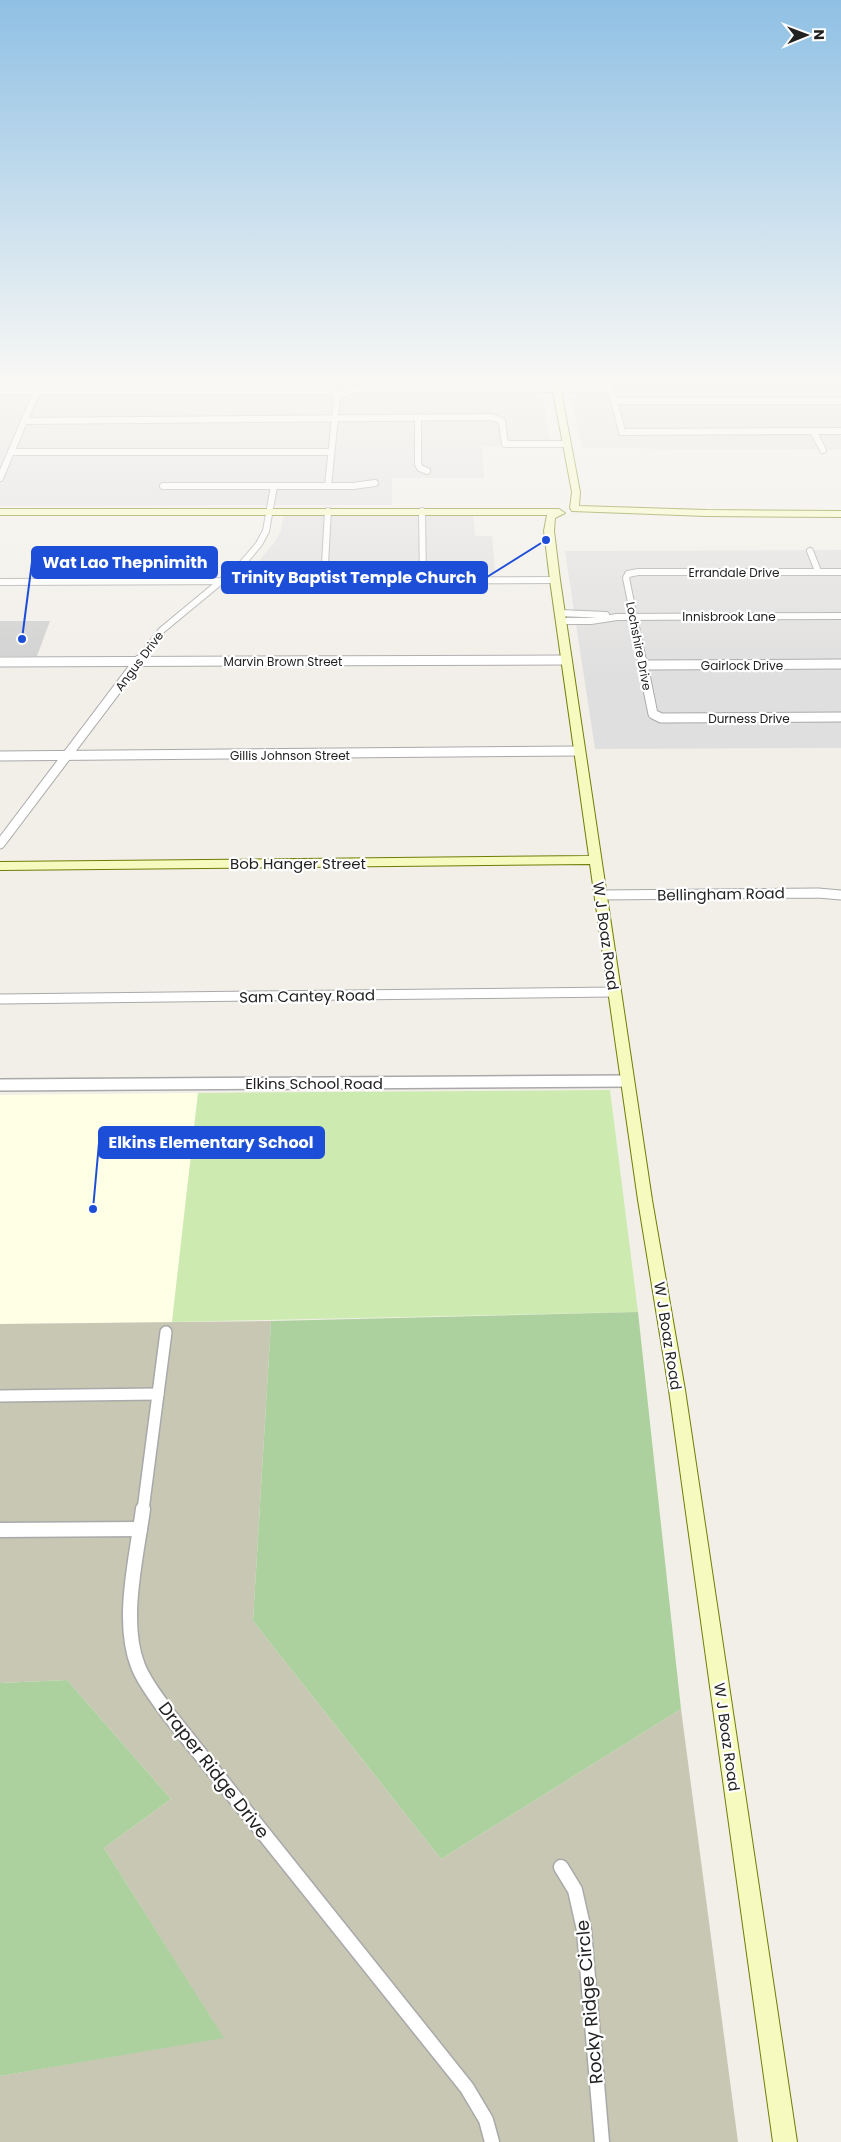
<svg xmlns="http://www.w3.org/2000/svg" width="841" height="2142" font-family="Poppins,sans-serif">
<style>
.residential{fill:#e0dfdf}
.education{fill:#ffffe5}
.religious{fill:#d0d0d0}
.construction{fill:#c7c7b4}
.grass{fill:#cdebb0}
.forest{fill:#add19e}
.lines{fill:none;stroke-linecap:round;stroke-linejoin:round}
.street-far3-casing{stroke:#a9a9a9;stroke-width:8}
.street-far2-casing{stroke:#a9a9a9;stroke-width:11}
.street-far1-casing{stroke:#a9a9a9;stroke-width:14}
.street-casing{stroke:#a9a9a9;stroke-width:17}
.secondary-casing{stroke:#707d05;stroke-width:2}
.street-far3{stroke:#fff;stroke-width:6}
.street-far2{stroke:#fff;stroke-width:9}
.street-far1{stroke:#fff;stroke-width:11}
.street{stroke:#fff;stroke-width:14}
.secondary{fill:#f7fabf;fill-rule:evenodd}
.labels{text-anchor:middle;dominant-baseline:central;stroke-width:4.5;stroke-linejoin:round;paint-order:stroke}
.far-street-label{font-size:12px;fill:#222;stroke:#fff}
.street-label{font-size:15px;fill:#222;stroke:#fff}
.near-street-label{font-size:18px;fill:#222;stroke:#fff}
.leader{fill:none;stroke:#1d4ed8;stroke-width:2}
.callout-dot{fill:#1d4ed8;stroke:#fff;stroke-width:2}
.callout{fill:#1d4ed8;stroke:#1d4ed8;stroke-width:2}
.callout-label{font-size:16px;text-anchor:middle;font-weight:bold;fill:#fff}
</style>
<rect width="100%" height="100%" fill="#f2efe9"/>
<g class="residential">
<polygon points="0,381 539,381 552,446 482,447 484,478 392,478 392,505 0,506"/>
<polygon points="568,381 841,381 841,450 582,448"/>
<polygon points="473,515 475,536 492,536 495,573 280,574 264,569 257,563 274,543 281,530 284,516"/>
<polygon points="841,550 841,748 595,749 565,551"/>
</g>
<polygon class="education" points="198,1093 172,1322 0,1324 0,1095"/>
<polygon class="religious" points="0,621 50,621 37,656 0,656"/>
<polygon class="construction" points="271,1321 253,1621 441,1859 681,1709 738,2142 0,2142 0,2076 223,2037 104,1848 171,1799 67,1680 0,1683 0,1324"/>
<polygon class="grass" points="610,1090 638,1312 172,1322 198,1093"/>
<g class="forest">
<polygon points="638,1312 681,1709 441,1859 253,1621 271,1321"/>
<polygon points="67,1680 171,1799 104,1848 224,2038 0,2076 0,1683"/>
</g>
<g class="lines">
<g class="street-far3-casing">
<g id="street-far3">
<polyline points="609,381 622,432 841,431"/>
<polyline points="0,391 321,391 341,394"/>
<polyline points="93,391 97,381"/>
<polyline points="615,401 841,401"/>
<polyline points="418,417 418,464 420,468 427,471"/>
<polyline points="24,421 492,417 502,421 505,444 567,444"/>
<polyline points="813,431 823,450"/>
<polyline points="11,452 331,452"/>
<polyline points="0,478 37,391"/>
<polyline points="163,486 353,486 375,483"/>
<polyline points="328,486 337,397 354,389 611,389"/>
<polyline points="422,511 423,581"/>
<polyline points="810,551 818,571"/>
<polyline points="243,563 257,574 270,579"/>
<polyline points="324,581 328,511"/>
<polyline points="0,582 555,580"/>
<polyline points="560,613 606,615"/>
<polyline points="561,621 591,621 617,617 841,616"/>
<polyline points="138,661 162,630 243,563 259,544 266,531 274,486"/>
<polyline points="230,661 567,660"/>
<polyline points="643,661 626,578 628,574 638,572 841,572"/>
</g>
</g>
<g class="street-far2-casing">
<g id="street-far2">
<polyline points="642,660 653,714 661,718 841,717"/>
<polyline points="0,662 567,660"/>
<polyline points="642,665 841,664"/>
<polyline points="0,756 579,751"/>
<polyline points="0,844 139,660"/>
<polyline points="601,895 818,893 841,895"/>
<polyline points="0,999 614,992"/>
</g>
</g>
<g class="street-far1-casing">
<g id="street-far1">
<polyline points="0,1085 628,1081"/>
<polyline points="0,1396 158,1394"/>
<polyline points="143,1510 166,1332"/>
</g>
</g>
<g class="street-casing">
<g id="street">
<path d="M143 1509C137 1555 120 1621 138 1666 145 1684 158 1699 169 1715L467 2088 486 2120 492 2142"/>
<polyline points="0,1530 140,1529"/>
<polyline points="561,1867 575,1890 584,1930 602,2142"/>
</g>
</g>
<g class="secondary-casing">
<g id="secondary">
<polygon points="551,381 559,381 580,492 579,506 706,510 841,511 841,517 706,516 572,511 570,508 572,492"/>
<polygon points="0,509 559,509 565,513 555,518 554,531 560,580 652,1200 685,1390 797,2142 773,2142 669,1390 638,1200 590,864 0,870 0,862 589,856 550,580 544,531 547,515 0,515"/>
</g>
</g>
<use href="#street-far3" class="street-far3"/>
<use href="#street-far2" class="street-far2"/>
<use href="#street-far1" class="street-far1"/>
<use href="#street" class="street"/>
<use href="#secondary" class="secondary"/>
</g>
<linearGradient id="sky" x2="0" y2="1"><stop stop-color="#8fc0e4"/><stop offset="0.56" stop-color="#f9f8f5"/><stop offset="1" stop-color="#f9f8f5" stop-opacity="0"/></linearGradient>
<rect width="841" height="681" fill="url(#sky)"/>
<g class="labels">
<g class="far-street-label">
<text x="734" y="572">Errandale Drive</text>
<text x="729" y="616">Innisbrook Lane</text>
<text transform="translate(639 646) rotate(79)">Lochshire Drive</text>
<text transform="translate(139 661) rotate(-53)">Angus Drive</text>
<text x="283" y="661">Marvin Brown Street</text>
<text x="742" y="665">Gairlock Drive</text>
<text x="749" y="718">Durness Drive</text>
<text x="290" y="755">Gillis Johnson Street</text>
</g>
<g class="street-label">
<text x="298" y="863">Bob Hanger Street</text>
<text transform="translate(721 894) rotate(-1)">Bellingham Road</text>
<text transform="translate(606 936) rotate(82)">W J Boaz Road</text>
<text transform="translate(307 996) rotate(-1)">Sam Cantey Road</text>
<text x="314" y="1083">Elkins School Road</text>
<text transform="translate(668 1336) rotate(81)">W J Boaz Road</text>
<text transform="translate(727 1737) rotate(82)">W J Boaz Road</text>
</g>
<g class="near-street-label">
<text transform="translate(214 1770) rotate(52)">Draper Ridge Drive</text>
<text transform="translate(589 2002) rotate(-95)">Rocky Ridge Circle</text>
</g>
</g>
<path class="leader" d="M22 639L32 562M546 540L487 577M93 1209L99 1143"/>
<g class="callout-dot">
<circle cx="22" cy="639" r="5"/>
<circle cx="546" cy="540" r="5"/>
<circle cx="93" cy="1209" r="5"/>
</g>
<g class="callout">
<rect x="32" y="547" width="185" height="31" rx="5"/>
<rect x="222" y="562" width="265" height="31" rx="5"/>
<rect x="99" y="1127" width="225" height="31" rx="5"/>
</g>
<g class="callout-label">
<text x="125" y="568">Wat Lao Thepnimith</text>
<text x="354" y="583">Trinity Baptist Temple Church</text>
<text x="211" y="1148">Elkins Elementary School</text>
</g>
<g transform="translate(806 35) rotate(89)" stroke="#ffffff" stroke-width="4" paint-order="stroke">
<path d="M0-4L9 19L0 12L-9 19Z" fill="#222222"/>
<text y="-8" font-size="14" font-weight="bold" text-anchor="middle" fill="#222222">N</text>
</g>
</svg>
